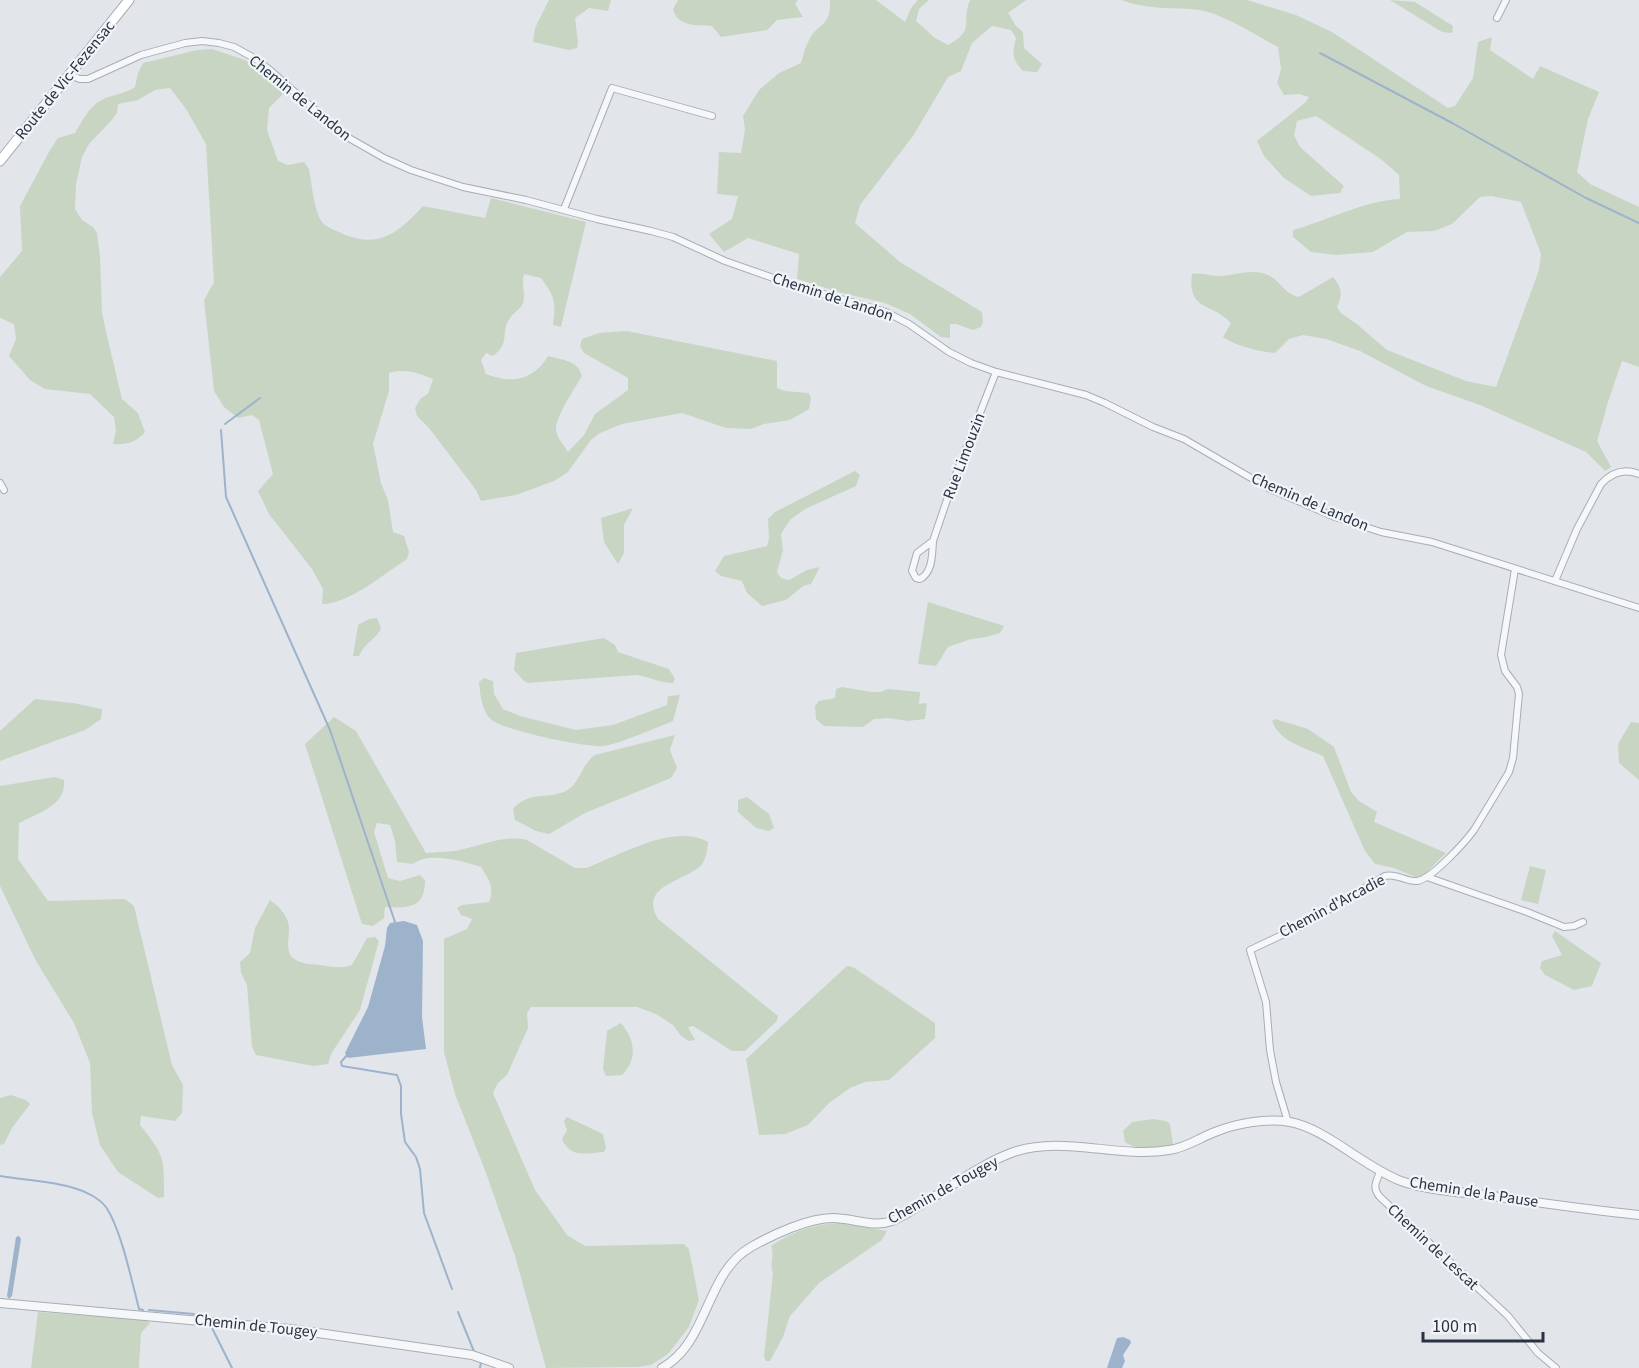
<svg xmlns="http://www.w3.org/2000/svg" width="1639" height="1368" font-family="'Source Sans 3',sans-serif">
<style>
.green{fill:#c8d5c3}
.water{fill:#9db3cb}
.lines{fill:none;stroke-linecap:round;stroke-linejoin:round}
.stream{stroke:#9db3cb;stroke-width:2}
.minor-casing{stroke:#a7adb5;stroke-width:8}
.tertiary-casing{stroke:#a7adb5;stroke-width:10}
.secondary-casing{stroke:#a7adb5;stroke-width:11}
.minor{stroke:#f5f7f9;stroke-width:6}
.tertiary{stroke:#f5f7f9;stroke-width:8}
.secondary{stroke:#fff;stroke-width:9}
.labels{text-anchor:middle;dominant-baseline:central;stroke-width:4.5;stroke-linejoin:round;paint-order:stroke}
.street-label{font-size:16px;fill:#2a3343;stroke:#f2f5f8}
</style>
<rect width="100%" height="100%" fill="#e2e6eb"/>
<g class="green">
<polygon points="549,0 611,0 608,11 589,8 575,18 578,42 577,48 569,50 533,42 535,28"/>
<path d="M678 0H798L795 4 803 17 777 20 767 30 721 37 712 26C697 25 677 27 673 9Z"/>
<path d="M830 0H876L905 22C909 14 910 7 918 0H929L919 9 916 21 935 38 948 45C977 29 960 23 970 0H1026L1008 13 1016 26 1023 32 1024 48 1042 64 1037 72 1023 71C1012 60 1012 53 1016 38L1011 30 992 26 972 43 961 71 948 77 913 136 860 205 855 223 900 262 982 312 983 322 981 327 973 330 956 324H950V338L941 337 910 314 885 303 842 293 797 279 799 254 748 238 724 252 709 234 732 219 738 196 717 194 719 152 741 153 745 130 743 116 759 90 779 73 801 63C803 56 805 47 809 40 818 22 831 28 830 0Z"/>
<path d="M1121 0H1247L1296 15 1332 32 1448 108 1455 106 1473 78 1478 42 1492 37 1490 50 1533 79 1540 66 1599 92 1588 119 1577 172 1590 184 1639 207V367L1622 361 1608 402 1597 441 1611 467 1605 471 1586 452 1480 405 1426 386 1360 351 1326 339 1303 335 1289 339 1275 353C1256 351 1239 347 1223 337L1231 323C1211 302 1187 311 1192 274 1202 272 1210 276 1220 276 1235 275 1254 268 1268 275 1281 281 1283 293 1299 297L1333 277C1342 288 1343 294 1337 307L1341 313 1358 325 1387 350 1466 381 1496 387 1539 270 1541 254 1521 202 1491 196 1480 197 1452 224 1434 231 1407 232 1373 252 1336 255 1311 252 1293 237V230C1329 220 1363 201 1400 199L1399 175 1382 160 1316 116 1297 121 1294 135 1300 147 1344 186 1340 193 1311 196 1284 178 1264 156 1257 141 1306 102 1309 97 1299 94 1284 95 1277 83 1281 69 1278 47C1257 36 1222 13 1199 10 1172 7 1147 10 1121 0Z"/>
<polygon points="1390,0 1415,2 1453,26 1452,33 1442,32"/>
<path d="M212 49 245 60 285 92 269 108 267 130 278 161 288 165 304 162 309 169C312 185 313 204 320 219 324 227 335 230 343 234 379 249 398 233 423 206L485 218 491 198 586 222 561 327 553 325C556 301 555 297 541 278L524 274C521 285 526 294 523 303 520 310 514 312 510 318 500 332 511 343 493 356L486 353 481 360 486 374C512 384 533 381 548 356 562 360 578 360 582 376 575 388 558 413 556 427 555 436 564 445 568 452L584 435 595 414 628 390V378L584 353 580 346 582 339 599 333 627 331 777 361V388L785 391 809 393 811 398 809 409 790 420 764 424 751 429 726 428 682 413 622 424 600 433 591 440 568 472 554 481 516 495 481 501 476 490 429 428 417 416 415 408 421 398 428 394 433 379C418 373 406 368 389 373V391L373 444 381 483 388 500 393 532 404 536 409 552 407 559C384 574 349 604 322 604L323 589 312 569 269 514 258 491 273 474 259 420 252 415 238 418 224 407 214 391 204 300 214 282 206 144 186 109 170 88 155 90 138 100 118 104 117 113 111 121 89 144 82 157 76 184 75 209 82 220 93 227 97 233 100 256 102 313 108 340 122 399 138 413 145 432C137 442 126 445 113 444L116 430 114 417 90 394 45 389 30 380 9 356 16 339 14 324 0 318V277L22 251 20 206 50 150 58 138 75 133C85 116 92 101 112 96 121 93 128 92 135 87L138 73 143 63 197 50Z"/>
<polygon points="855,471 860,475 856,486 805,509 790,520 781,534 783,550 777,572 781,578 789,580 807,570 820,567 811,584 803,586 786,600 762,606 747,593 742,581 721,576 715,571 724,556 767,546 769,539 768,519 775,512"/>
<polygon points="633,508 624,525 624,553 618,564 604,542 601,518"/>
<polygon points="928,602 1004,626 1000,633 986,637 971,639 948,647 936,666 918,664"/>
<path d="M377 618 381 628C376 640 366 641 359 656H353L358 625 369 619Z"/>
<path d="M604 638 615 645 618 652 669 669 675 679 673 683C659 683 649 676 636 675L528 683 524 681 514 670 516 653Z"/>
<path d="M484 678 493 681 494 694 503 709 520 716 576 730 613 725 667 705 668 696 680 695 673 721C655 728 622 743 604 746 586 748 506 731 492 720 482 713 480 693 479 682Z"/>
<polygon points="842,687 871,692 881,692 887,689 920,692 919,704 927,703 925,719 908,721 888,718 874,719 863,727 824,726 816,719 815,706 819,701 835,698 836,689"/>
<polygon points="35,699 73,703 102,709 101,719 85,730 0,761 0,731"/>
<path d="M334 717 356 731 426 853C436 852 446 852 455 851 478 847 504 834 527 840L575 868H587C620 855 674 823 708 842 707 851 706 863 698 868 680 882 639 887 658 919L778 1016 777 1021 745 1051H732L693 1026 688 1027 695 1040 689 1041 681 1036 673 1025 656 1014 637 1007H531L527 1013 528 1028 507 1075 498 1083 493 1093 535 1190 567 1235 585 1246 684 1244 689 1249 699 1300 689 1327 668 1354 651 1365 638 1367 546 1368 515 1256 486 1173 455 1094 444 1052V939L467 929 472 919 461 915 457 908 462 905 489 902C495 887 489 880 481 867 464 861 428 851 413 864L397 862 395 841 390 825 377 823 374 832 388 878 400 881 420 875 425 880C425 909 408 908 385 907L384 918 373 926 362 924 305 744Z"/>
<path d="M1275 719 1308 729 1334 747 1351 792 1359 801 1377 812 1374 822 1446 853 1426 873 1418 878 1394 868 1375 864 1365 851 1323 756C1303 747 1280 742 1272 721Z"/>
<polygon points="1631,722 1639,723 1639,780 1619,763 1618,744"/>
<path d="M675 735 670 750 677 768 671 778 585 813 549 834 536 831 515 820 513 809C530 790 546 800 566 791 580 784 582 763 595 755Z"/>
<path d="M55 777 64 780C66 806 39 812 19 823L18 859 48 901 125 899 134 906 172 1065 183 1085 182 1113 175 1121 141 1116 140 1125C165 1156 164 1158 164 1197L158 1198 118 1172 100 1145 92 1113 90 1063 74 1023 36 961 0 886V786Z"/>
<polygon points="747,797 769,814 774,828 769,831 756,828 738,812 738,800"/>
<polygon points="1530,866 1546,870 1538,904 1521,900"/>
<path d="M270 900C278 906 285 912 288 922 292 933 283 949 293 958 300 964 311 964 320 965 332 967 341 969 352 965L367 938 375 937 379 941 360 1010 331 1054 328 1064 313 1066 256 1055 252 1047 247 985 241 973 240 962 250 953 255 928Z"/>
<polygon points="1555,931 1601,963 1592,986 1574,990 1545,975 1540,968 1542,961 1562,955 1552,936"/>
<polygon points="847,966 853,967 935,1023 935,1038 889,1080 865,1082 850,1088 829,1103 808,1125 785,1134 759,1135 746,1059"/>
<path d="M621 1023C635 1040 638 1059 622 1075L606 1076 603 1069 607 1031Z"/>
<polygon points="11,1095 26,1100 30,1104 12,1128 4,1144 0,1145 0,1098"/>
<path d="M567 1117 603 1134 606 1148 604 1152C586 1153 571 1159 562 1139L567 1130 564 1121Z"/>
<path d="M1153 1119 1166 1121 1170 1124 1173 1145C1158 1147 1138 1151 1125 1142L1123 1131 1132 1122Z"/>
<path d="M838 1223 887 1231 882 1240 819 1283 790 1316 783 1337 770 1361H766L764 1357 773 1273C769 1264 775 1255 771 1246 794 1231 811 1225 838 1223Z"/>
<polygon points="38,1312 145,1320 150,1323 141,1333 139,1368 31,1368"/>
</g>
<g class="water">
<polygon points="404,921 417,925 423,941 422,1017 426,1049 348,1058 345,1053 368,1007 385,946 387,928 390,923"/>
<polygon points="19,1236 21,1239 12,1296 9,1299 7,1296 16,1237"/>
<polygon points="1123,1337 1130,1340 1131,1343 1123,1355 1125,1361 1122,1368 1107,1368 1117,1338"/>
</g>
<g class="lines">
<g class="stream">
<polyline points="1320,53 1454,124 1586,198 1639,223"/>
<polyline points="225,424 260,398"/>
<polyline points="221,430 226,497 330,730 396,925"/>
<polyline points="348,1054 341,1062 342,1066 397,1075 401,1086 401,1114 405,1142 416,1157 420,1169 424,1213 452,1289"/>
<path d="M0 1176C23 1180 52 1181 74 1188 85 1191 99 1198 106 1207 121 1229 132 1282 139 1309L143 1310"/>
<polyline points="149,1310 194,1314"/>
<polyline points="458,1312 475,1354"/>
<polyline points="197,1314 205,1315"/>
<polyline points="212,1328 232,1368"/>
<polyline points="480,1368 481,1362"/>
</g>
<g class="minor-casing">
<g id="minor">
<polyline points="1497,18 1506,0"/>
<polyline points="69,75 80,79 88,79 141,55 185,43 202,41 219,43 234,47 254,58 271,71 342,134 384,158 411,170 463,187 526,200 597,219 651,231 673,237 725,261 796,286 886,312 909,324 949,352 971,363 996,372 1086,395 1105,403 1153,427 1184,439 1270,489 1335,517 1381,532 1432,542 1639,608"/>
<polyline points="564,209 612,88 712,116"/>
<polyline points="0,483 4,490"/>
<path d="M933 541C932 554 933 572 920 579L916 578 912 571 917 553 933 541 953 482 996 372"/>
<path d="M1555 581 1577 529 1601 484C1612 472 1624 468 1639 474"/>
<polyline points="1427,877 1527,912 1564,927 1574,926 1583,922"/>
<path d="M1288 1122 1276 1082 1270 1050 1266 1002 1250 950 1301 926 1385 876C1397 873 1406 882 1417 881 1432 879 1465 842 1474 830L1509 772 1513 758 1519 694 1517 687 1505 671 1501 655 1515 569"/>
<path d="M1380 1172C1376 1182 1372 1188 1380 1197L1508 1316 1538 1353 1556 1368"/>
</g>
</g>
<g class="tertiary-casing">
<g id="tertiary">
<polyline points="0,1303 290,1329 472,1355 509,1368"/>
<path d="M662 1368C709 1342 705 1273 751 1247 772 1235 808 1218 833 1218 853 1218 872 1228 892 1221 902 1217 912 1210 921 1205 950 1187 980 1165 1011 1153 1062 1134 1117 1159 1169 1150 1186 1148 1199 1138 1215 1132 1237 1123 1267 1118 1290 1122 1325 1128 1364 1167 1401 1181 1429 1191 1462 1192 1492 1196 1541 1203 1590 1210 1639 1215"/>
</g>
</g>
<g class="secondary-casing">
<polyline id="secondary" points="0,161 129,0"/>
</g>
<use href="#minor" class="minor"/>
<use href="#tertiary" class="tertiary"/>
<use href="#secondary" class="secondary"/>
</g>
<g class="labels">
<g class="street-label">
<text transform="translate(65 80) rotate(-51)">Route de Vic-Fezensac</text>
<text transform="translate(300 98) rotate(39)">Chemin de Landon</text>
<text transform="translate(833 297) rotate(18)">Chemin de Landon</text>
<text transform="translate(964 456) rotate(-69)">Rue Limouzin</text>
<text transform="translate(1310 502) rotate(23)">Chemin de Landon</text>
<text transform="translate(1332 906) rotate(-28)">Chemin d'Arcadie</text>
<text transform="translate(943 1190) rotate(-29)">Chemin de Tougey</text>
<text transform="translate(1474 1192) rotate(9)">Chemin de la Pause</text>
<text transform="translate(1433 1247) rotate(43)">Chemin de Lescat</text>
<text transform="translate(256 1326) rotate(6)">Chemin de Tougey</text>
</g>
</g>
<path d="M1423 1332v9h120v-9" fill="none" stroke="#2a3343" stroke-width="3"/>
<text x="1432" y="1332" font-size="18" fill="#2a3343" stroke="#f2f5f8" stroke-width="4.5" paint-order="stroke">100 m</text>
</svg>
